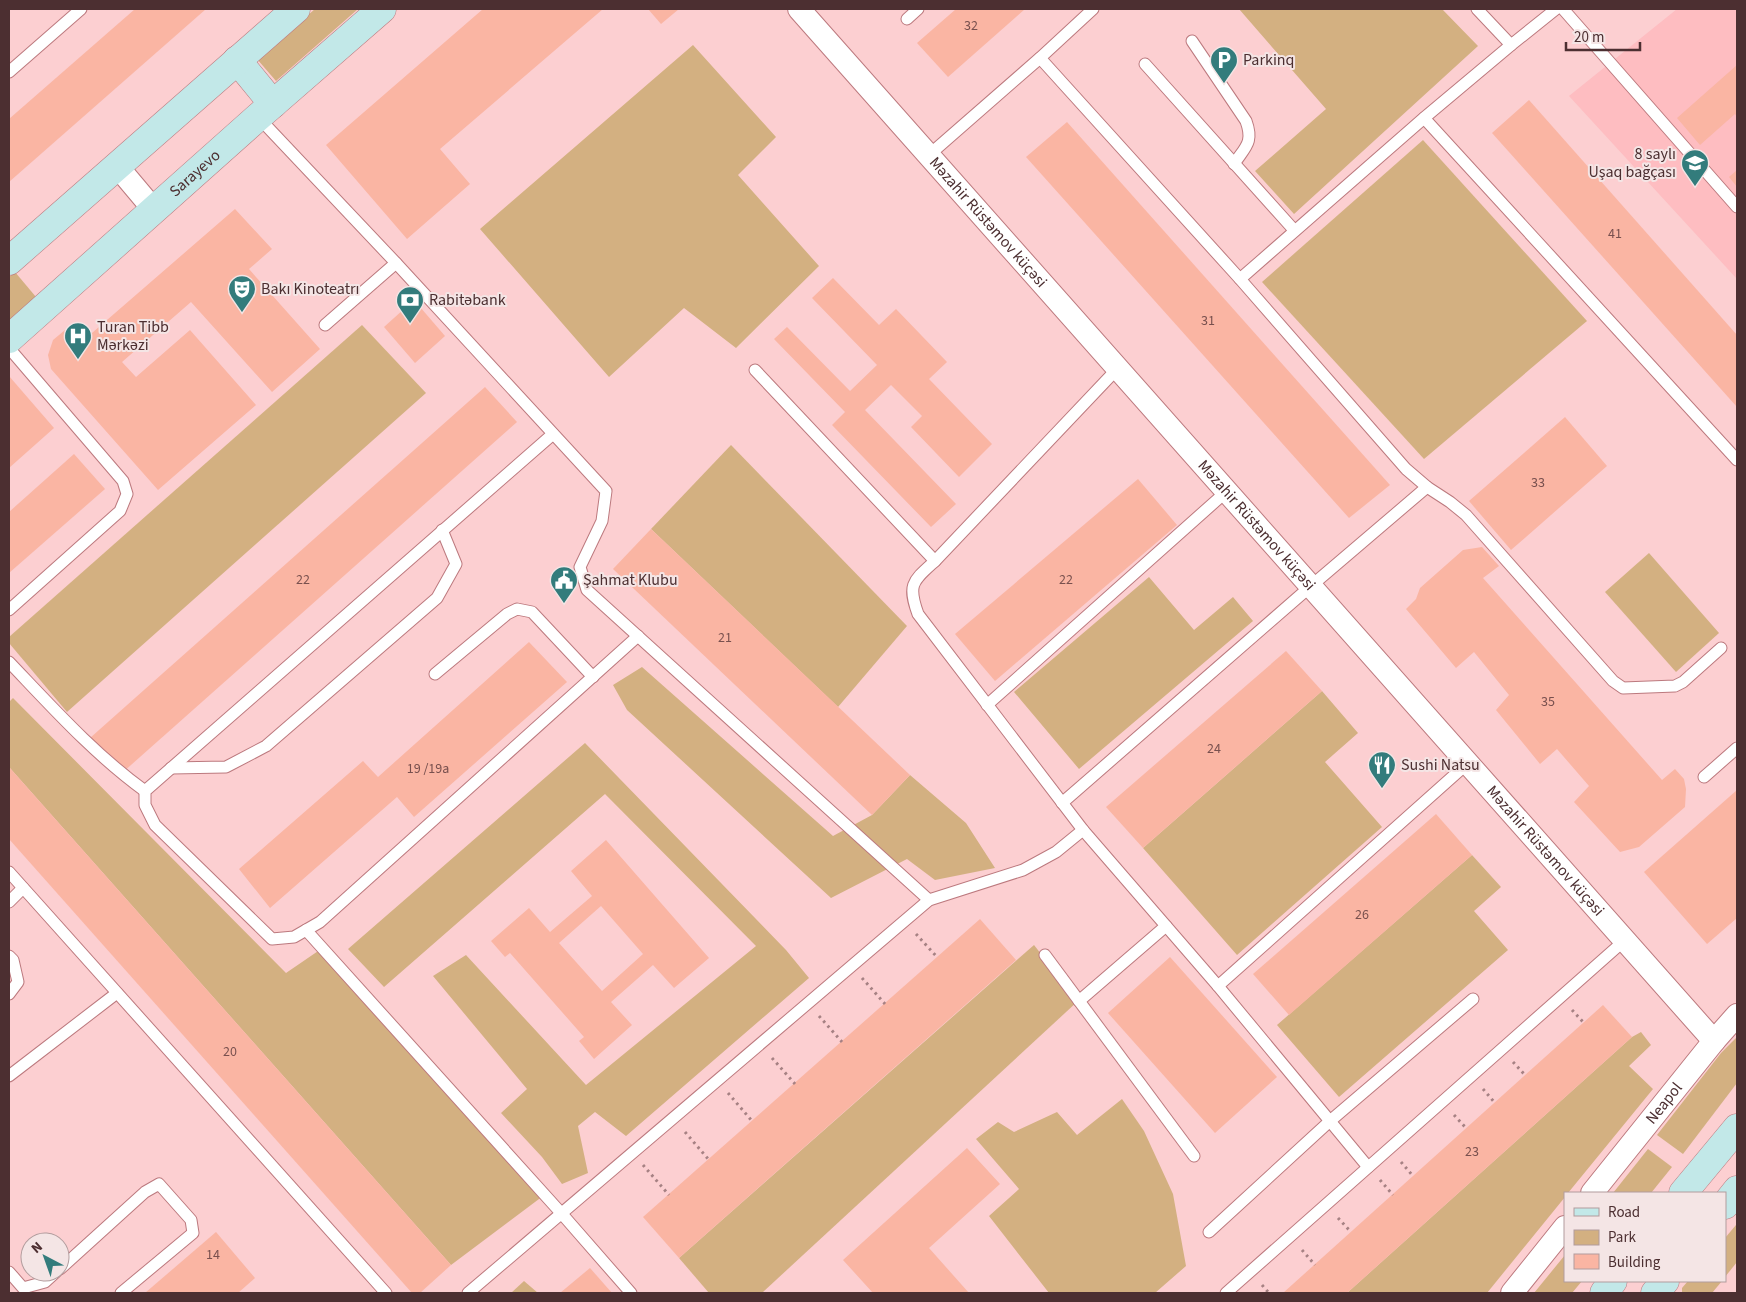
<svg xmlns="http://www.w3.org/2000/svg" width="1746" height="1302" font-family="'Source Sans 3',sans-serif">
<style>
.built{fill:#febdc1}
.green{fill:#d3b081}
.building{fill:#fab5a3;fill-rule:evenodd}
.lines{fill:none;stroke-linecap:round;stroke-linejoin:round}
.lane-casing{stroke:#bc797e;stroke-width:13}
.street-casing{stroke:#bc797e;stroke-width:24}
.secondary-casing{stroke:#bc797e;stroke-width:29}
.path{stroke:#a68183;stroke-width:3;stroke-dasharray:2.5 4;stroke-linecap:butt}
.lane{stroke:#fff;stroke-width:11}
.street{stroke:#fff;stroke-width:22}
.secondary{stroke:#c2e8e8;stroke-width:28}
.labels{text-anchor:middle;dominant-baseline:central;stroke-width:4;stroke-linejoin:round;paint-order:stroke}
.number-label{font-size:14px;fill:#78504e}
.poi-label{font-size:16px;fill:#4c2f31;stroke:#f4e5e5;text-anchor:start}
.street-label{font-size:16px;fill:#4c2f31;stroke:#f4e5e5}
</style>
<rect width="100%" height="100%" fill="#fccfd1"/>
<polygon class="built" points="1677,9 1737,9 1737,279 1569,96"/>
<g class="green">
<polygon points="315,9 358,9 276,81 257,59"/>
<polygon points="1239,9 1442,9 1478,46 1294,214 1255,171 1326,109"/>
<polygon points="693,45 776,137 738,175 819,266 736,348 684,308 609,377 480,229"/>
<polygon points="1423,140 1587,321 1424,459 1262,282"/>
<polygon points="15,272 36,297 9,321 9,277"/>
<polygon points="362,325 426,393 67,712 9,643 9,637"/>
<polygon points="731,445 907,626 838,707 651,529"/>
<polygon points="1649,553 1719,633 1676,672 1605,592"/>
<polygon points="1149,577 1194,630 1233,597 1253,621 1079,769 1014,692"/>
<polygon points="642,667 833,836 872,815 910,775 966,823 995,868 935,880 907,859 831,898 627,710 613,685"/>
<polygon points="1322,691 1358,733 1325,762 1382,827 1237,955 1143,848"/>
<polygon points="13,698 286,973 324,947 543,1196 451,1265 9,767 9,702"/>
<polygon points="585,743 786,950 809,978 626,1136 595,1112 578,1126 588,1173 562,1184 542,1157 501,1113 527,1089 433,976 466,955 586,1085 756,946 605,794 384,987 348,949"/>
<polygon points="1472,855 1501,887 1474,911 1508,950 1339,1097 1277,1025"/>
<polygon points="1034,945 1078,1001 763,1292 756,1293 709,1293 679,1258"/>
<polygon points="1641,1032 1651,1045 1629,1066 1653,1089 1568,1193 1565,1193 1565,1197 1487,1293 1347,1293 1632,1037"/>
<polygon points="1737,1037 1737,1083 1683,1154 1657,1135 1721,1053"/>
<polygon points="1122,1099 1144,1131 1173,1194 1186,1266 1155,1293 1049,1293 989,1216 1019,1189 976,1139 998,1122 1014,1132 1057,1112 1077,1135"/>
<polygon points="1648,1149 1672,1167 1651,1193 1613,1193"/>
<polygon points="1736,1225 1737,1226 1737,1262 1725,1277 1725,1238"/>
<polygon points="1565,1255 1565,1281 1582,1281 1572,1293 1534,1293"/>
<polygon points="524,1281 538,1293 511,1293"/>
<polygon points="1688,1281 1722,1281 1712,1293 1682,1293 1682,1288"/>
</g>
<g class="building">
<polygon points="135,9 206,9 9,182 9,119"/>
<polygon points="483,9 603,9 440,149 470,184 407,239 326,145"/>
<polygon points="648,9 679,9 661,24"/>
<polygon points="956,9 1025,9 948,77 917,43"/>
<polygon points="1737,65 1737,117 1735,114 1700,145 1677,118"/>
<polygon points="1529,100 1737,335 1737,407 1492,133"/>
<polygon points="1067,122 1390,485 1349,518 1026,157"/>
<polygon points="1737,170 1737,187 1729,177"/>
<polygon points="235,209 272,249 249,269 320,349 272,392 191,302 122,362 136,377 190,330 256,405 158,490 51,369 48,355 53,340 65,330 78,327 92,333"/>
<polygon points="833,278 879,325 896,309 947,362 929,379 992,444 959,477 911,427 922,416 891,385 865,410 956,504 931,527 832,425 845,412 774,339 787,327 850,391 877,365 812,298"/>
<polygon points="414,300 445,336 415,363 384,327"/>
<polygon points="9,376 54,428 9,468"/>
<polygon points="485,387 517,422 122,773 90,738"/>
<polygon points="1565,417 1607,466 1511,550 1469,501"/>
<polygon points="74,454 105,489 9,573 9,512"/>
<polygon points="1138,479 1177,525 995,681 955,634"/>
<polygon points="651,529 910,775 872,815 613,569"/>
<polygon points="1482,547 1499,566 1483,578 1662,780 1675,769 1684,779 1686,789 1685,807 1639,847 1620,852 1574,802 1589,786 1557,749 1540,764 1496,710 1509,695 1474,652 1456,668 1406,609 1416,599 1420,588 1463,550"/>
<polygon points="529,642 567,682 414,817 397,797 270,908 239,869 363,761 378,777"/>
<polygon points="1286,651 1322,691 1143,848 1106,807"/>
<polygon points="9,767 451,1265 420,1293 412,1293 9,839"/>
<polygon points="1737,790 1737,918 1707,944 1644,872"/>
<polygon points="1436,814 1472,855 1289,1015 1253,974"/>
<path d="M606 840 709 958 674 988 653 965 611 1002 632 1025 594 1059 579 1041 584 1037 510 953 505 957 491 941 529 908 550 932 592 896 571 871ZM601 906 643 954 602 991 559 943Z"/>
<polygon points="980,919 1016,960 679,1258 643,1217"/>
<polygon points="1170,957 1277,1077 1215,1133 1108,1013"/>
<polygon points="1603,1005 1632,1037 1347,1293 1283,1293"/>
<polygon points="967,1148 1000,1184 929,1248 969,1293 873,1293 843,1260"/>
<polygon points="216,1232 255,1278 238,1293 145,1293"/>
<polygon points="590,1268 612,1293 560,1293"/>
</g>
<g class="lines">
<g class="lane-casing">
<g id="lane">
<polyline points="1477,9 1511,45 1556,9"/>
<polyline points="1563,9 1737,207"/>
<polyline points="907,19 918,9"/>
<path d="M1192 41 1246 121C1254 143 1245 147 1234 164"/>
<polyline points="1040,58 1240,279 1406,469 1427,487 1311,586 1062,803"/>
<polyline points="1145,64 1294,230"/>
<polyline points="9,72 81,9"/>
<polyline points="258,117 396,263 606,491 602,521 580,567 587,590 929,900"/>
<polyline points="1424,118 1737,460"/>
<polyline points="929,155 1040,58 1093,9"/>
<polyline points="1240,279 1424,118 1511,45"/>
<polyline points="325,325 396,263"/>
<polyline points="9,348 123,481 127,494 120,511 9,610"/>
<path d="M1118 368 935 561C913 581 907 584 918 614L1083 830 1218 986 1368 1167"/>
<polyline points="755,370 935,561"/>
<polyline points="553,434 145,791 145,805 155,825 272,939 294,937 320,922 638,636"/>
<polyline points="1427,487 1450,502 1466,515 1613,681 1623,688 1675,686 1683,682 1721,648"/>
<path d="M9 662C52 707 94 754 145 791"/>
<polyline points="435,674 507,614 517,609 532,612 593,677"/>
<polyline points="987,705 1227,491"/>
<polyline points="171,768 226,767 266,746 437,598 456,564 442,530"/>
<polyline points="1704,777 1737,748"/>
<polyline points="9,872 386,1293"/>
<polyline points="9,902 23,888"/>
<polyline points="306,930 562,1214 631,1293"/>
<polyline points="1045,955 1194,1156"/>
<polyline points="9,956 13,960 18,982 9,994"/>
<polyline points="1218,986 1468,763"/>
<polyline points="1079,1001 1166,926"/>
<polyline points="9,1076 117,993"/>
<polyline points="1209,1232 1330,1121 1473,999"/>
<polyline points="60,1269 145,1192 159,1184 191,1220 193,1233 121,1293"/>
<polyline points="9,1272 23,1288 45,1282 56,1272"/>
<polyline points="468,1293 929,900 1023,870 1056,852 1083,830"/>
<polyline points="1226,1293 1625,940"/>
</g>
</g>
<g class="street-casing">
<g id="street">
<path id="s1" d="M799 9 1714 1041"/>
<polyline points="117,166 154,210"/>
<path id="s2" d="M1592 1193 1714 1041 1737 1015"/>
<polyline points="1512,1293 1565,1227"/>
</g>
</g>
<g class="secondary-casing">
<g id="secondary">
<polyline points="237,60 273,104"/>
<polyline points="9,261 296,9"/>
<path id="s3" d="M9 339 258 117 382 9"/>
<polyline points="1683,1193 1737,1128"/>
<polyline points="1725,1205 1737,1190"/>
<polyline points="1604,1293 1613,1281"/>
<polyline points="1655,1293 1665,1281"/>
</g>
</g>
<g class="path">
<polyline points="916,934 937,957"/>
<polyline points="862,978 885,1004"/>
<polyline points="1572,1010 1584,1023"/>
<polyline points="819,1016 842,1042"/>
<polyline points="772,1058 795,1084"/>
<polyline points="1513,1062 1525,1075"/>
<polyline points="1483,1089 1495,1103"/>
<polyline points="728,1093 752,1121"/>
<polyline points="1454,1115 1466,1128"/>
<polyline points="685,1132 709,1160"/>
<polyline points="1401,1162 1413,1176"/>
<polyline points="643,1165 669,1195"/>
<polyline points="1380,1180 1393,1195"/>
<polyline points="1338,1218 1351,1232"/>
<polyline points="1302,1250 1315,1265"/>
<polyline points="1262,1285 1269,1293"/>
</g>
<use href="#lane" class="lane"/>
<use href="#street" class="street"/>
<use href="#secondary" class="secondary"/>
</g>
<defs>
<g id="parking-pin" transform="scale(1.4375)"><path d="M0 17L-7.5 6A9.5 9.5 0 1 1 7.5 6Z" fill="#337c7c" stroke="#f4e5e5"/><path d="M-3.5-5.5H1a3.5 3.5 0 0 1 0 7H-1V5.5H-3.5ZM-1-3.4V-.6H.8a1.4 1.4 0 0 0 0-2.8Z" fill="#fff"/></g>
<g id="school-pin" transform="scale(1.4375)"><path d="M0 17L-7.5 6A9.5 9.5 0 1 1 7.5 6Z" fill="#337c7c" stroke="#f4e5e5"/><path d="M0-5L7-2L0 1L-7-2ZM-4 1L0 2.5L4 1V4Q0 6-4 4Z" fill="#fff"/></g>
<g id="theatre-pin" transform="scale(1.4375)"><path d="M0 17L-7.5 6A9.5 9.5 0 1 1 7.5 6Z" fill="#337c7c" stroke="#f4e5e5"/><path d="M-5-5.5Q0-4 5-5.5V0Q5 5 0 6Q-5 5-5 0ZM-3.3-2.5H-1v1.5H-3.3ZM1-2.5H3.3v1.5H1ZM-2.8 1Q0 5.5 2.8 1Z" fill="#fff"/></g>
<g id="bank-pin" transform="scale(1.4375)"><path d="M0 17L-7.5 6A9.5 9.5 0 1 1 7.5 6Z" fill="#337c7c" stroke="#f4e5e5"/><path d="M-6-4H6V4H-6ZM0-2.3a2.3 2.3 0 1 0 0 4.6a2.3 2.3 0 1 0 0-4.6Z" fill="#fff"/></g>
<g id="hospital-pin" transform="scale(1.4375)"><path d="M0 17L-7.5 6A9.5 9.5 0 1 1 7.5 6Z" fill="#337c7c" stroke="#f4e5e5"/><path d="M-5-5h3v3.5h4V-5h3V5h-3V1.5h-4V5h-3Z" fill="#fff"/></g>
<g id="civic-pin" transform="scale(1.4375)"><path d="M0 17L-7.5 6A9.5 9.5 0 1 1 7.5 6Z" fill="#337c7c" stroke="#f4e5e5"/><path d="M-.6-6.5H3V-4.5H.6V-3L4-1V1h2V6H-6V1h2V-1L-.6-3ZM-1.2 2.5V6h2.4V2.5Z" fill="#fff"/></g>
<g id="restaurant-pin" transform="scale(1.4375)"><path d="M0 17L-7.5 6A9.5 9.5 0 1 1 7.5 6Z" fill="#337c7c" stroke="#f4e5e5"/><path d="M-5-6h1v4h1v-4h1v4h1v-4h1v5L-1.5 .5V6h-2V.5L-5-1ZM5-6V6H3V1.5H1.5Q1.5-4 5-6Z" fill="#fff"/></g>
</defs>
<g fill-rule="evenodd">
<use href="#parking-pin" x="1224" y="60"/>
<use href="#school-pin" x="1695" y="163"/>
<use href="#theatre-pin" x="242" y="289"/>
<use href="#bank-pin" x="410" y="300"/>
<use href="#hospital-pin" x="78" y="336"/>
<use href="#civic-pin" x="564" y="580"/>
<use href="#restaurant-pin" x="1382" y="765"/>
</g>
<g class="labels">
<g class="number-label">
<text x="971" y="26">32</text>
<text x="1615" y="234">41</text>
<text x="1208" y="321">31</text>
<text x="1538" y="483">33</text>
<text x="303" y="580">22</text>
<text x="1066" y="580">22</text>
<text x="725" y="638">21</text>
<text x="1548" y="702">35</text>
<text x="1214" y="749">24</text>
<text x="428" y="769">19 /19a</text>
<text x="1362" y="915">26</text>
<text x="230" y="1052">20</text>
<text x="1472" y="1152">23</text>
<text x="213" y="1255">14</text>
</g>
<g class="poi-label">
<text x="1243" y="60">Parkinq</text>
<text x="1676" y="154" text-anchor="end">8 saylı<tspan x="1676" dy="18">Uşaq bağçası</tspan></text>
<text x="261" y="289">Bakı Kinoteatrı</text>
<text x="429" y="300">Rabitəbank</text>
<text x="97" y="327">Turan Tibb<tspan x="97" dy="18">Mərkəzi</tspan></text>
<text x="583" y="580">Şahmat Klubu</text>
<text x="1401" y="765">Sushi Natsu</text>
</g>
<g class="street-label">
<text stroke="none"><textPath href="#s3" startOffset="249">Sarayevo</textPath></text>
<text stroke="none"><textPath href="#s1" startOffset="285">Məzahir Rüstəmov küçəsi</textPath></text>
<text stroke="none"><textPath href="#s1" startOffset="690">Məzahir Rüstəmov küçəsi</textPath></text>
<text stroke="none"><textPath href="#s1" startOffset="1125">Məzahir Rüstəmov küçəsi</textPath></text>
<text stroke="none"><textPath href="#s2" startOffset="115">Neapol</textPath></text>
</g>
</g>
<rect width="1746" height="1302" fill="none" stroke="#4c2f31" stroke-width="20"/>
<rect x="1564" y="1192" width="162" height="90" fill="#f4e5e5" stroke="#b19c9d"/>
<rect x="1574" y="1208" width="25" height="8" fill="#c2e8e8" stroke="#b19c9d"/>
<text x="1608" y="1217" font-size="15" fill="#4c2f31">Road</text>
<rect x="1574" y="1230" width="25" height="15" fill="#d3b081" stroke="#b19c9d"/>
<text x="1608" y="1242" font-size="15" fill="#4c2f31">Park</text>
<rect x="1574" y="1254" width="25" height="15" fill="#fab5a3" stroke="#b19c9d"/>
<text x="1608" y="1267" font-size="15" fill="#4c2f31">Building</text>
<g transform="translate(45 1257) rotate(319)"><circle r="24" fill="#f4e5e5" stroke="#b19c9d"/>
<path d="M0-4L9 19L0 12L-9 19Z" fill="#337c7c"/>
<text y="-8" font-size="14" font-weight="bold" text-anchor="middle" fill="#4c2f31">N</text>
</g>
<path d="M1566 42v8h74v-8" fill="none" stroke="#4c2f31" stroke-width="2.5"/>
<text x="1574" y="42" font-size="15" fill="#4c2f31" stroke="#f4e5e5" stroke-width="4" paint-order="stroke">20 m</text>
</svg>
